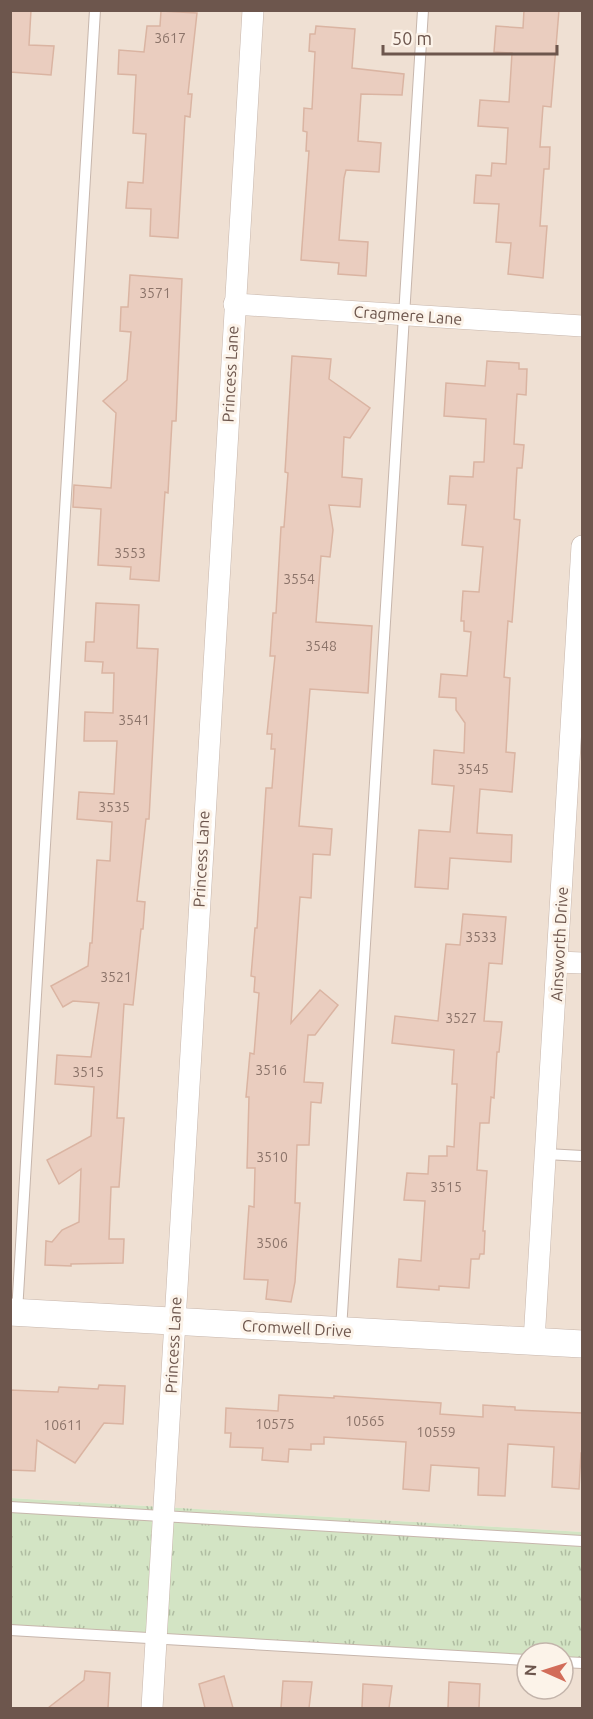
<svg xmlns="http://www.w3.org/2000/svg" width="593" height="1719" font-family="Ubuntu,sans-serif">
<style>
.residential{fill:#efe0d3}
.park{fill:url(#park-tufts)}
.building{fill:#eacdbf;stroke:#dab4a2;stroke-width:1.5}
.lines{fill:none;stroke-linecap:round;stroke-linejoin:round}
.service-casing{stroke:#c7b6ac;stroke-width:12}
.minor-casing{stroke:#c7b6ac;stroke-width:22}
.tertiary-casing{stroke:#c7b6ac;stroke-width:28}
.service{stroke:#fff;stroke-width:10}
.minor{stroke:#fff;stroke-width:21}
.tertiary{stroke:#fff;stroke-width:27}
.labels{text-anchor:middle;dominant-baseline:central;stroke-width:6;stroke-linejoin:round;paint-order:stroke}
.number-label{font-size:14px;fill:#8c746a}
.street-label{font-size:16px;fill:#6d564d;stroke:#fcf3e9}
</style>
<defs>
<pattern id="park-tufts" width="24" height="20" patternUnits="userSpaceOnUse" patternTransform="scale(1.5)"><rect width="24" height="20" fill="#d3e4c4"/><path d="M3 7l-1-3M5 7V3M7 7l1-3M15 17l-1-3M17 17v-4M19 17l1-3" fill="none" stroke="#afbca1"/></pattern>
</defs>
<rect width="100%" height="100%" fill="#f8efe3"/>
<g class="residential">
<polygon points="10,11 582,11 582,1532 11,1498"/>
<polygon points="10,1628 527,1659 527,1689 563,1689 563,1661 582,1662 582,1708 11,1708"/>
</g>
<polygon class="park" points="10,1498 582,1532 582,1662 563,1661 563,1653 527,1653 527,1659 11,1628"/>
<g class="building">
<polygon points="10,10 31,10 29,45 54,46 51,75 10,72"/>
<polygon points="524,10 559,10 551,107 543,106 540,147 550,147 549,169 544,169 540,226 547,226 543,278 508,274 511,243 496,242 499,204 474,203 476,175 491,176 492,163 506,164 508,128 478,126 480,100 509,102 512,53 494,52 496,26 523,28"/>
<polygon points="161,11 197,13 188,94 192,94 190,117 185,116 178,238 150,236 151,209 126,208 128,182 143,183 146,134 133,133 136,75 118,74 119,50 144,52 147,26 160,26"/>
<polygon points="316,26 355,29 352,68 404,74 402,95 361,94 358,141 381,143 379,172 346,170 344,178 339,240 368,242 366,276 338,274 339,263 301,260 309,151 306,151 307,132 303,131 304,108 312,109 315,52 309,51 310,34 315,34"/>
<polygon points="130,275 182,279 176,421 172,421 168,493 165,492 159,581 130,579 131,567 98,565 101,509 73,507 74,485 111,488 116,413 103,401 127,380 131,332 120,331 121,307 128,307"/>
<polygon points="292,356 331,359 329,379 370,408 350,438 344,437 342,477 362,479 360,507 329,505 333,530 330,557 321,556 316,622 372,626 368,693 310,689 299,826 332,829 330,855 313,854 311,898 300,897 291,1023 320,990 338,1005 315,1035 308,1035 304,1082 323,1083 321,1103 311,1102 309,1145 297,1145 295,1203 300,1203 295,1282 291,1302 266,1299 268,1280 244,1279 249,1206 254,1207 255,1168 247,1168 249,1097 246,1097 250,1053 254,1054 259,993 254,992 255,977 251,976 255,928 257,928 266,788 272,788 275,749 271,749 272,734 267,734 275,656 270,656 273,613 276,613 281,527 284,527 288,473 285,472"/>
<polygon points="487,361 519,363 519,369 527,369 526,395 517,394 514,444 524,445 522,468 517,468 514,519 520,520 512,622 508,621 504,677 510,678 506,752 515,753 512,792 480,789 477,833 512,835 511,862 450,858 448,889 415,887 419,830 450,832 454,786 432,784 434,750 464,753 465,723 456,710 456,698 439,697 441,674 467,676 471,632 464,631 464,621 461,621 463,591 479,592 483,547 462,545 466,505 448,504 450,476 473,477 474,462 484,462 486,419 444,416 446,383 485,386"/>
<polygon points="96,603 139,605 137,648 158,649 149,819 146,819 137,901 145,902 143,929 141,929 133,1005 124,1004 117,1118 124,1118 119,1187 111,1187 109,1239 124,1239 123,1263 71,1264 71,1266 45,1265 46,1241 52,1242 62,1230 79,1222 81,1169 59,1184 47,1160 91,1136 94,1087 55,1084 57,1055 91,1057 99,1003 73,1001 63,1007 51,986 88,966 90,943 92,943 97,860 110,861 112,822 77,819 79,792 114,794 117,741 84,741 85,712 113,713 114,673 102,673 103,662 85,661 86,642 94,642"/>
<polygon points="463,914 506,917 502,964 489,963 484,1021 502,1022 499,1052 497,1052 494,1098 491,1097 489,1123 480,1123 477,1170 487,1171 483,1231 485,1231 484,1254 480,1254 479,1259 471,1259 469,1288 439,1286 439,1290 397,1287 399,1259 421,1261 425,1201 404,1200 407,1173 428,1174 429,1156 447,1156 447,1146 454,1147 457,1084 452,1084 454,1050 392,1043 395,1016 438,1021 446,944 460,945"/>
<polygon points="99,1385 125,1386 123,1424 104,1423 75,1463 37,1440 35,1471 10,1470 10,1390 58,1392 59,1387 98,1389"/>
<polygon points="279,1395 334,1398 334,1396 441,1403 440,1414 483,1417 483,1405 515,1407 515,1410 582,1413 582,1453 581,1453 579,1489 552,1487 554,1447 508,1444 505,1496 478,1495 479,1468 431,1465 429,1491 403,1489 406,1442 324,1437 324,1444 311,1444 311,1450 289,1449 288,1462 262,1460 263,1448 230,1447 231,1433 225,1433 226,1408 278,1411"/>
<polygon points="85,1671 110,1673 108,1708 48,1708 84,1680"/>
<polygon points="224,1676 233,1708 205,1708 199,1684"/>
<polygon points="283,1681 312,1682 309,1708 281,1708"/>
<polygon points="449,1682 480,1684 479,1708 448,1708"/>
<polygon points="363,1684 392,1686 389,1708 362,1708"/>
</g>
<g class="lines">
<g class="service-casing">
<g id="service">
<polyline points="546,1154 582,1156"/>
<polyline points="17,1312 95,10"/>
<polyline points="341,1330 423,10"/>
<polyline points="10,1507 582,1541"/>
<polyline points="10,1630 527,1660"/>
<polyline points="563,1662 582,1663"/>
</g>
</g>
<g class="minor-casing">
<g id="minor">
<polyline points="234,304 582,326"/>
<polyline points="558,962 582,963"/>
<polyline points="534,1341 582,546"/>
<polyline points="152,1708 253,10"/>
</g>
</g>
<g class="tertiary-casing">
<polyline id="tertiary" points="10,1312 582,1344"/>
</g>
<use href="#service" class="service"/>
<use href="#minor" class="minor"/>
<use href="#tertiary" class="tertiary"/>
</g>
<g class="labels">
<g class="number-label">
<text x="170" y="38">3617</text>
<text x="155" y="293">3571</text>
<text x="130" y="553">3553</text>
<text x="299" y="579">3554</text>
<text x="321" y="646">3548</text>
<text x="134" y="720">3541</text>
<text x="473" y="769">3545</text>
<text x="114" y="807">3535</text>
<text x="481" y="937">3533</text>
<text x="116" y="977">3521</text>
<text x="461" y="1018">3527</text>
<text x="271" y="1070">3516</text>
<text x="88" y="1072">3515</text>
<text x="272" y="1157">3510</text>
<text x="446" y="1187">3515</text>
<text x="272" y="1243">3506</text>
<text x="365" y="1421">10565</text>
<text x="275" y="1424">10575</text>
<text x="63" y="1425">10611</text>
<text x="436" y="1432">10559</text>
</g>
<g class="street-label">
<text transform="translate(408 315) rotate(4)">Cragmere Lane</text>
<text transform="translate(230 374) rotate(-87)">Princess Lane</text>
<text transform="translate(201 859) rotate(-87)">Princess Lane</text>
<text transform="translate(559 944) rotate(-87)">Ainsworth Drive</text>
<text transform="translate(297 1328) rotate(3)">Cromwell Drive</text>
<text transform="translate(173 1345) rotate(-87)">Princess Lane</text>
</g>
</g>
<rect width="593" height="1719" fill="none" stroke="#6d564d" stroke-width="24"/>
<g transform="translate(545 1671) rotate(273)"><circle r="28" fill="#fcf3e9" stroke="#c3b4ab" stroke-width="1.5"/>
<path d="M0-4.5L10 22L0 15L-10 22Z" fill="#d26c59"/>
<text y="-9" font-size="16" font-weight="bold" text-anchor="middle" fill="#6d564d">N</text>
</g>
<path d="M383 45v9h174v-9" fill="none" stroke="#6d564d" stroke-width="3"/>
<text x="392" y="45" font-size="18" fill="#6d564d" stroke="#fcf3e9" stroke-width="4.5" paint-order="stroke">50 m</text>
</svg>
